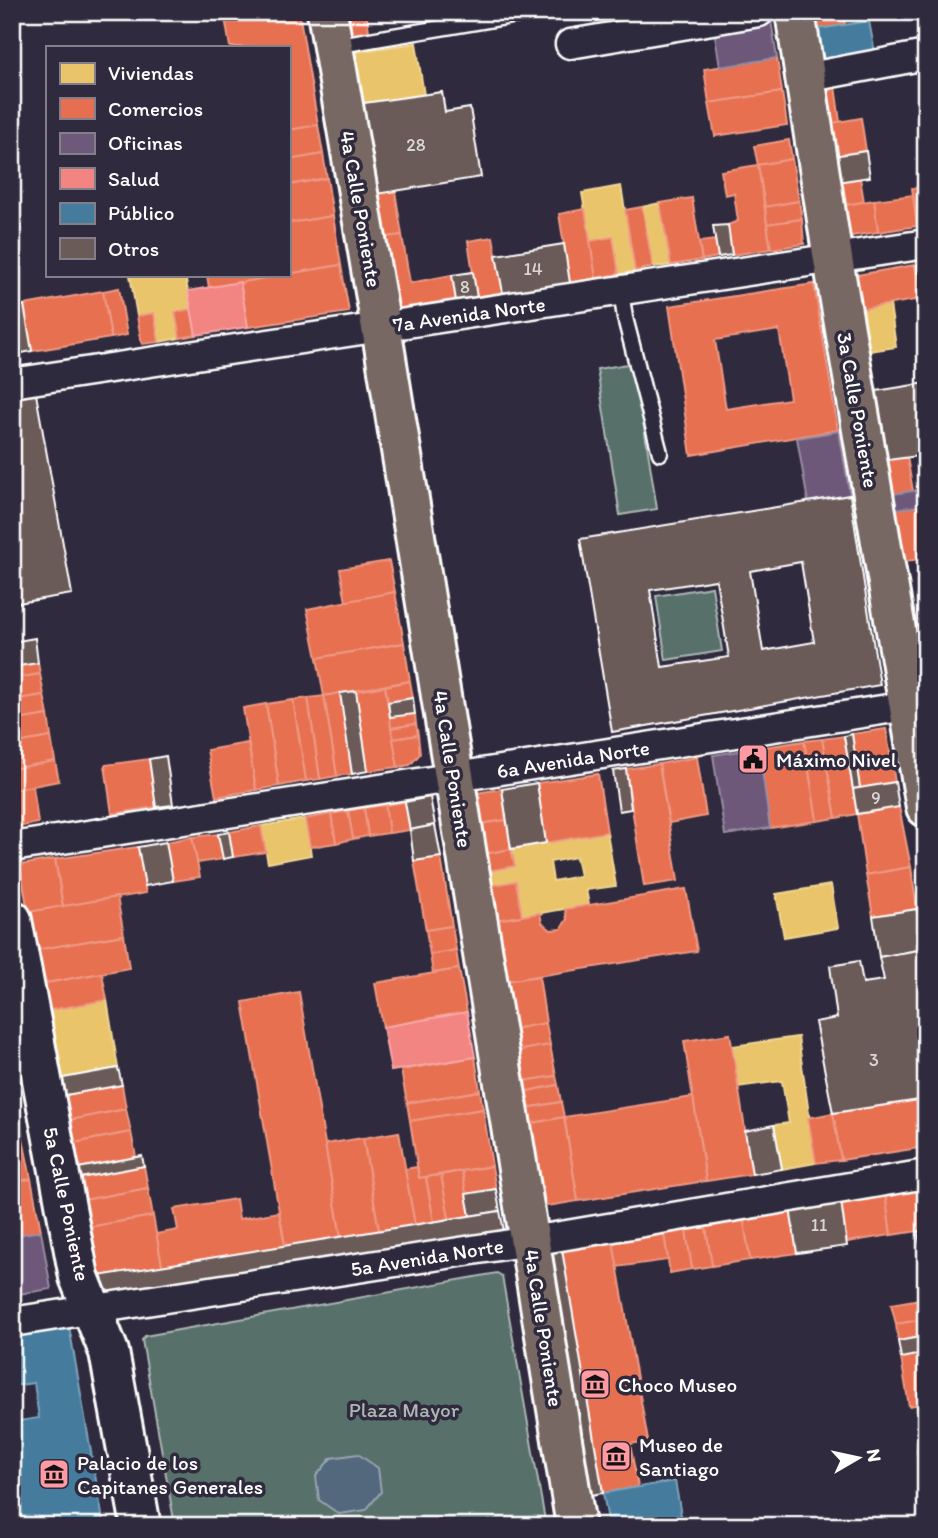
<svg xmlns="http://www.w3.org/2000/svg" width="938" height="1538" font-family="Itim,sans-serif">
<style>
.green{fill:#596f6a;stroke:#acb7b4;stroke-width:2}
.water{fill:#52677d;stroke:#97a4b1;stroke-width:2}
.homes{fill:#e9c46a;stroke:#f0d697;stroke-width:2;fill-rule:evenodd}
.shops{fill:#e76f51;stroke:#ee9a85;stroke-width:2;fill-rule:evenodd}
.offices{fill:#6d597a;stroke:#998ba2;stroke-width:2}
.health{fill:#f28482;stroke:#f6a9a8;stroke-width:2}
.public{fill:#457b9d;stroke:#7da3ba;stroke-width:2}
.building{fill:#6a5a58;stroke:#fff;stroke-width:2;fill-rule:evenodd}
.lines{fill:none;stroke-linecap:round;stroke-linejoin:round}
.service-casing{stroke:#fff;stroke-width:19}
.minor-casing{stroke:#fff;stroke-width:33}
.secondary-casing{stroke:#fff;stroke-width:44}
.primary-casing{stroke:#fff;stroke-width:44}
.service{stroke:#2f2a3d;stroke-width:14}
.minor{stroke:#2f2a3d;stroke-width:28}
.secondary{stroke:#2f2a3d;stroke-width:38}
.primary{stroke:#776864;stroke-width:38}
.labels{text-anchor:middle;dominant-baseline:central;stroke-width:7;stroke-linejoin:round;paint-order:stroke}
.number-label{font-size:18px;fill:#dad6d5}
.street-label{font-size:21px;fill:#fff;stroke:#2f2a3d}
.poi-label{font-size:21px;fill:#fff;stroke:#2f2a3d;text-anchor:start}
.park-label{font-size:21px;fill:#acb7b4;stroke:#2f2a3d}
</style>
<rect width="100%" height="100%" fill="#2f2a3d"/>
<filter id="ink" filterUnits="userSpaceOnUse"><feTurbulence type="fractalNoise" baseFrequency=".0143" numOctaves="2"/><feDisplacementMap in="SourceGraphic" scale="14" xChannelSelector="R" yChannelSelector="G"/><feConvolveMatrix kernelMatrix="1 2 1 2 8 2 1 2 1" color-interpolation-filters="sRGB"/></filter>
<g filter="url(#ink)">
<g class="green">
<polygon points="634,363 657,509 620,515 597,369"/>
<polygon points="712,587 722,651 666,660 656,596"/>
<polygon points="497,1273 502,1276 546,1526 175,1526 142,1340 145,1336"/>
</g>
<polygon class="water" points="358,1454 378,1468 381,1492 366,1510 339,1514 319,1500 316,1476 331,1458"/>
<g class="homes">
<polygon points="416,43 424,95 350,105 342,54"/>
<polygon points="621,186 635,271 619,274 613,237 590,241 582,193"/>
<polygon points="660,203 671,265 653,267 642,207"/>
<polygon points="926,263 926,299 921,299 915,265"/>
<polygon points="130,275 185,275 191,309 175,312 180,338 159,342 154,313 137,316"/>
<polygon points="890,304 896,347 857,353 850,311"/>
<polygon points="305,819 311,855 268,863 261,826"/>
<path d="M607 832 616 886 586 890 589 905 522 916 516 881 484 887 482 872 515 866 511 849ZM576 857 580 876 553 881 550 862Z"/>
<polygon points="831,885 838,928 784,937 776,894"/>
<polygon points="107,1000 118,1068 58,1079 45,1011"/>
<polygon points="798,1037 816,1163 782,1169 774,1125 789,1123 782,1081 738,1087 732,1046"/>
</g>
<g class="shops">
<polygon points="224,12 299,12 318,125 289,130 289,47 230,47"/>
<polygon points="334,12 366,12 369,31 338,37"/>
<polygon points="817,12 843,12 845,25 806,31 803,14"/>
<polygon points="777,58 782,92 709,103 704,69"/>
<polygon points="835,86 840,122 821,125 816,88"/>
<polygon points="782,92 787,125 715,136 709,103"/>
<polygon points="861,118 866,151 826,157 821,125"/>
<polygon points="318,125 323,154 289,160 289,130"/>
<polygon points="789,140 792,159 758,165 754,146"/>
<polygon points="323,154 327,178 289,185 289,160"/>
<polygon points="792,159 799,201 765,207 758,165"/>
<polygon points="758,165 771,249 732,255 728,225 738,221 734,193 725,195 721,171"/>
<polygon points="327,178 333,216 289,223 289,185"/>
<polygon points="860,178 864,202 834,207 830,183"/>
<polygon points="926,186 926,224 917,226 912,188"/>
<polygon points="395,191 402,235 371,239 364,196"/>
<polygon points="913,195 917,226 878,232 874,200"/>
<polygon points="692,198 702,260 671,265 660,203"/>
<polygon points="874,200 878,232 838,238 834,207"/>
<polygon points="799,201 802,219 767,224 765,207"/>
<polygon points="642,207 653,267 635,271 625,210"/>
<polygon points="585,209 596,278 570,283 559,214"/>
<polygon points="333,216 341,265 289,274 289,223"/>
<polygon points="802,219 804,244 771,249 767,224"/>
<polygon points="402,235 410,283 452,275 456,301 382,313 371,239"/>
<polygon points="493,237 503,293 477,298 468,241"/>
<polygon points="613,237 619,274 596,278 590,241"/>
<polygon points="715,240 718,257 702,260 699,242"/>
<polygon points="341,265 349,312 248,327 240,282"/>
<polygon points="915,265 921,299 850,311 845,277"/>
<polygon points="207,275 284,275 209,288"/>
<path d="M814 284 838 430 691 455 669 306ZM779 330 790 399 726 409 715 340Z"/>
<polygon points="119,288 127,335 111,338 103,291"/>
<polygon points="103,291 111,338 32,351 24,305"/>
<polygon points="191,309 196,335 180,338 175,312"/>
<polygon points="154,313 159,342 142,344 137,316"/>
<polygon points="907,457 913,491 886,495 880,461"/>
<polygon points="926,505 926,558 895,563 888,510"/>
<polygon points="389,561 395,592 346,602 340,569"/>
<polygon points="395,592 404,643 317,658 307,609"/>
<polygon points="926,639 926,679 913,681 906,642"/>
<polygon points="404,643 410,681 324,696 317,658"/>
<polygon points="38,663 40,674 12,679 12,667"/>
<polygon points="40,674 44,695 12,700 12,679"/>
<polygon points="410,681 413,698 388,702 385,686"/>
<polygon points="385,686 398,767 368,771 356,691"/>
<polygon points="340,693 352,774 337,776 324,696"/>
<polygon points="44,695 48,715 12,721 12,700"/>
<polygon points="324,696 337,776 320,779 308,698"/>
<polygon points="308,698 320,779 306,781 293,700"/>
<polygon points="293,700 306,781 279,786 266,704"/>
<polygon points="266,704 279,786 256,790 243,708"/>
<polygon points="415,714 416,724 391,728 390,717"/>
<polygon points="48,715 51,737 12,744 12,721"/>
<polygon points="416,724 418,735 393,739 391,728"/>
<polygon points="886,729 895,782 860,788 852,734"/>
<polygon points="418,735 420,754 410,765 398,767 393,739"/>
<polygon points="844,736 857,814 836,818 822,739"/>
<polygon points="51,737 55,761 12,769 12,744"/>
<polygon points="822,739 836,818 817,821 804,741"/>
<polygon points="804,741 817,821 770,828 759,748"/>
<polygon points="248,743 256,790 216,797 207,750"/>
<polygon points="697,757 706,816 669,823 659,764"/>
<polygon points="149,759 156,807 112,814 105,765"/>
<polygon points="55,761 59,781 12,790 12,769"/>
<polygon points="659,764 678,881 644,886 626,769"/>
<polygon points="598,774 607,832 546,843 537,783"/>
<polygon points="33,786 38,823 12,828 12,790"/>
<polygon points="502,789 506,820 474,825 469,794"/>
<polygon points="405,802 410,830 389,833 385,805"/>
<polygon points="385,805 389,833 368,836 364,808"/>
<polygon points="899,807 911,867 866,875 857,814"/>
<polygon points="364,808 368,836 353,839 348,811"/>
<polygon points="348,811 353,839 336,843 331,814"/>
<polygon points="331,814 336,843 310,847 305,819"/>
<polygon points="506,820 511,849 479,855 474,825"/>
<polygon points="261,826 266,852 233,857 229,832"/>
<polygon points="218,834 223,859 197,863 192,837"/>
<polygon points="192,837 200,877 173,881 166,842"/>
<polygon points="138,847 146,893 63,907 55,859"/>
<polygon points="511,849 515,866 482,872 479,855"/>
<polygon points="441,857 452,926 426,930 414,861"/>
<polygon points="55,859 63,907 28,912 20,865"/>
<polygon points="911,867 917,909 873,916 866,875"/>
<polygon points="516,881 522,916 490,921 484,887"/>
<polygon points="686,889 697,951 500,982 490,921 540,913 542,923 551,930 561,929 567,919 565,909"/>
<polygon points="117,897 124,935 35,950 28,912"/>
<polygon points="452,926 456,950 430,955 426,930"/>
<polygon points="124,935 129,968 41,984 35,950"/>
<polygon points="456,950 459,969 433,973 430,955"/>
<polygon points="459,969 467,1012 383,1027 375,983"/>
<polygon points="102,973 107,1000 45,1011 41,984"/>
<polygon points="539,976 546,1023 508,1030 500,982"/>
<polygon points="299,992 341,1237 285,1246 243,1002"/>
<polygon points="546,1023 550,1045 511,1052 508,1030"/>
<polygon points="730,1034 752,1174 706,1181 684,1041"/>
<polygon points="550,1045 556,1076 517,1082 511,1052"/>
<polygon points="475,1057 480,1091 407,1103 401,1070"/>
<polygon points="556,1076 558,1085 518,1093 517,1082"/>
<polygon points="122,1085 126,1109 65,1121 60,1096"/>
<polygon points="558,1085 561,1102 521,1109 518,1093"/>
<polygon points="480,1091 483,1109 410,1121 407,1103"/>
<polygon points="15,1093 19,1114 12,1115 12,1094"/>
<polygon points="693,1097 706,1181 578,1201 564,1117"/>
<polygon points="926,1099 926,1147 841,1160 833,1113"/>
<polygon points="561,1102 564,1117 523,1125 521,1109"/>
<polygon points="126,1109 131,1132 69,1144 65,1121"/>
<polygon points="483,1109 492,1166 419,1178 410,1121"/>
<polygon points="833,1113 841,1160 816,1163 808,1118"/>
<polygon points="19,1114 22,1134 12,1136 12,1115"/>
<polygon points="564,1117 578,1201 548,1206 535,1198 523,1125"/>
<polygon points="131,1132 136,1157 73,1169 69,1144"/>
<polygon points="399,1132 415,1225 379,1231 363,1138"/>
<polygon points="22,1134 31,1179 12,1182 12,1136"/>
<polygon points="363,1138 379,1231 341,1237 325,1144"/>
<polygon points="144,1166 148,1188 79,1201 75,1179"/>
<polygon points="492,1166 496,1189 466,1194 462,1171"/>
<polygon points="417,1167 419,1178 426,1177 434,1222 415,1225 405,1169"/>
<polygon points="462,1171 470,1216 449,1219 441,1175"/>
<polygon points="441,1175 449,1219 434,1222 426,1177"/>
<polygon points="31,1179 41,1231 12,1236 12,1182"/>
<polygon points="148,1188 153,1216 83,1228 79,1201"/>
<polygon points="926,1188 926,1230 891,1235 885,1194"/>
<polygon points="885,1194 891,1235 847,1242 841,1201"/>
<polygon points="236,1199 239,1219 279,1212 285,1246 162,1266 156,1234 178,1230 174,1209"/>
<polygon points="790,1208 797,1253 750,1260 743,1216"/>
<polygon points="153,1216 162,1266 92,1277 83,1228"/>
<polygon points="743,1216 750,1260 712,1266 705,1222"/>
<polygon points="705,1222 712,1266 692,1269 685,1225"/>
<polygon points="685,1225 692,1269 670,1273 663,1228"/>
<polygon points="663,1228 668,1260 617,1267 612,1236"/>
<polygon points="612,1236 648,1441 630,1444 638,1487 603,1493 561,1244"/>
<polygon points="926,1298 926,1319 896,1324 891,1304"/>
<polygon points="926,1319 926,1336 898,1341 896,1324"/>
<polygon points="926,1353 926,1403 909,1406 901,1358"/>
</g>
<g class="offices">
<polygon points="771,20 777,58 720,67 714,29"/>
<polygon points="839,431 850,495 808,502 797,438"/>
<polygon points="926,489 926,505 888,510 886,495"/>
<polygon points="759,748 770,828 725,835 713,755"/>
<polygon points="41,1231 51,1289 12,1295 12,1236"/>
</g>
<g class="health">
<polygon points="240,282 248,327 196,335 188,291"/>
<polygon points="467,1012 475,1057 391,1071 383,1027"/>
</g>
<g class="public">
<polygon points="869,21 875,53 811,63 806,31"/>
<polygon points="69,1326 104,1526 12,1526 12,1422 39,1418 34,1383 12,1386 12,1334"/>
<polygon points="675,1481 683,1526 609,1526 603,1493"/>
</g>
<g class="building">
<polygon points="442,92 445,112 470,108 481,177 364,196 350,105"/>
<polygon points="866,151 870,177 830,183 826,157"/>
<polygon points="728,225 732,255 718,257 713,226"/>
<polygon points="564,244 570,283 503,293 496,255"/>
<polygon points="473,272 477,298 456,301 452,275"/>
<polygon points="12,284 16,307 24,305 32,351 12,355"/>
<polygon points="926,383 926,455 880,461 870,392"/>
<polygon points="36,394 72,594 12,604 12,399"/>
<path d="M850 495 880 685 612 732 580 539ZM801 562 814 642 763 651 750 571ZM716 580 729 657 662 667 650 590Z"/>
<polygon points="35,638 38,663 12,667 12,642"/>
<polygon points="356,691 368,771 352,774 340,693"/>
<polygon points="413,698 415,714 390,717 388,702"/>
<polygon points="852,734 860,788 853,789 844,736"/>
<polygon points="166,756 173,805 156,807 149,759"/>
<polygon points="626,769 631,809 619,811 613,771"/>
<polygon points="895,782 899,807 857,814 853,789"/>
<polygon points="537,783 546,843 511,849 502,789"/>
<polygon points="430,797 435,825 410,830 405,802"/>
<polygon points="435,825 441,857 414,861 410,830"/>
<polygon points="229,832 233,857 223,859 218,834"/>
<polygon points="166,842 173,881 145,886 138,847"/>
<polygon points="917,909 924,949 879,957 873,916"/>
<polygon points="924,949 926,1099 833,1113 815,1022 837,1018 830,966 859,961 863,983 884,980 879,957"/>
<polygon points="118,1068 122,1085 60,1096 58,1079"/>
<polygon points="774,1125 782,1169 752,1174 745,1131"/>
<polygon points="142,1156 144,1166 75,1179 73,1169"/>
<polygon points="496,1189 500,1211 470,1216 466,1194"/>
<polygon points="841,1201 847,1246 797,1253 790,1208"/>
<polygon points="500,1211 504,1231 96,1299 92,1277"/>
<polygon points="926,1230 926,1287 918,1231"/>
<polygon points="561,1244 603,1493 585,1496 542,1247"/>
<polygon points="926,1336 926,1353 901,1358 898,1341"/>
<polygon points="926,1448 926,1473 920,1474 917,1450"/>
</g>
<g class="lines">
<g class="service-casing">
<g id="service">
<polyline points="334,46 535,12"/>
<polyline points="621,291 625,318 660,453"/>
</g>
</g>
<g class="minor-casing">
<g id="minor">
<polyline points="570,44 759,12"/>
<polyline points="805,78 926,55"/>
<polyline points="12,383 926,244"/>
<polyline points="12,847 926,703"/>
<polyline points="12,1322 549,1238 926,1174"/>
</g>
</g>
<g class="secondary-casing">
<polyline id="secondary" points="12,920 79,1277 109,1352 141,1526"/>
</g>
<g class="primary-casing">
<g id="primary">
<polyline points="327,12 381,327 576,1526"/>
<polyline points="795,12 833,259 926,807"/>
</g>
</g>
<use href="#service" class="service"/>
<use href="#minor" class="minor"/>
<use href="#secondary" class="secondary"/>
<use href="#primary" class="primary"/>
</g>
</g>
<defs>
<g id="civic-square" transform="scale(1.575)"><rect x="-9" y="-9" width="18" height="18" rx="4" fill="#ff9aa2" stroke="#2f2a3d"/><path d="M-.6-6.5H3V-4.5H.6V-3L4-1V1h2V6H-6V1h2V-1L-.6-3ZM-1.2 2.5V6h2.4V2.5Z" fill="#111"/></g>
<g id="museum-square" transform="scale(1.575)"><rect x="-9" y="-9" width="18" height="18" rx="4" fill="#ff9aa2" stroke="#2f2a3d"/><path d="M0-6L6-3V-2H-6V-3ZM-5-1h2V3h-2ZM-1-1h2V3h-2ZM3-1h2V3H3ZM-6 4H6V6H-6Z" fill="#111"/></g>
</defs>
<g fill-rule="evenodd">
<use href="#civic-square" x="753" y="759"/>
<use href="#museum-square" x="595" y="1384"/>
<use href="#museum-square" x="616" y="1456"/>
<use href="#museum-square" x="54" y="1474"/>
</g>
<g class="labels">
<g class="number-label">
<text x="416" y="145">28</text>
<text x="533" y="269">14</text>
<text x="465" y="287">8</text>
<text x="876" y="798">9</text>
<text x="874" y="1060">3</text>
<text x="819" y="1225">11</text>
</g>
<g class="street-label">
<text transform="translate(361 209) rotate(80)">4a Calle Poniente</text>
<text transform="translate(469 314) rotate(-8)">7a Avenida Norte</text>
<text transform="translate(858 410) rotate(80)">3a Calle Poniente</text>
<text transform="translate(573 759) rotate(-9)">6a Avenida Norte</text>
<text transform="translate(453 769) rotate(81)">4a Calle Poniente</text>
<text transform="translate(67 1204) rotate(78)">5a Calle Poniente</text>
<text transform="translate(427 1257) rotate(-9)">5a Avenida Norte</text>
<text transform="translate(544 1328) rotate(81)">4a Calle Poniente</text>
</g>
<g class="poi-label">
<text x="776" y="759">Máximo Nivel</text>
<text x="618" y="1384">Choco Museo</text>
<text x="639" y="1444">Museo de<tspan x="639" dy="24">Santiago</tspan></text>
<text x="77" y="1462">Palacio de los<tspan x="77" dy="24">Capitanes Generales</tspan></text>
</g>
<g class="park-label">
<text x="404" y="1409">Plaza Mayor</text>
</g>
</g>
<rect width="938" height="1538" fill="none" stroke="#2f2a3d" stroke-width="42"/>
<rect x="21" y="21" width="896" height="1496" fill="none" stroke="#fff" stroke-width="2.5" filter="url(#ink)"/>
<rect x="46" y="46" width="245" height="231" fill="#2f2a3d" stroke="#827f8b" stroke-width="2"/>
<rect x="60" y="63" width="35" height="21" fill="#e9c46a" stroke="#827f8b" stroke-width="2"/>
<text x="108" y="80" font-size="21" fill="#ffffff">Viviendas</text>
<rect x="60" y="98" width="35" height="21" fill="#e76f51" stroke="#827f8b" stroke-width="2"/>
<text x="108" y="116" font-size="21" fill="#ffffff">Comercios</text>
<rect x="60" y="133" width="35" height="21" fill="#6d597a" stroke="#827f8b" stroke-width="2"/>
<text x="108" y="150" font-size="21" fill="#ffffff">Oficinas</text>
<rect x="60" y="168" width="35" height="21" fill="#f28482" stroke="#827f8b" stroke-width="2"/>
<text x="108" y="186" font-size="21" fill="#ffffff">Salud</text>
<rect x="60" y="203" width="35" height="21" fill="#457b9d" stroke="#827f8b" stroke-width="2"/>
<text x="108" y="220" font-size="21" fill="#ffffff">Público</text>
<rect x="60" y="238" width="35" height="21" fill="#6a5a58" stroke="#827f8b" stroke-width="2"/>
<text x="108" y="256" font-size="21" fill="#ffffff">Otros</text>
<g transform="translate(858 1458) rotate(81)" stroke="#2f2a3d" stroke-width="5" paint-order="stroke">
<path d="M0-5L12 26L0 18L-12 26Z" fill="#ffffff"/>
<text y="-10" font-size="19" font-weight="bold" text-anchor="middle" fill="#ffffff">N</text>
</g>
</svg>
